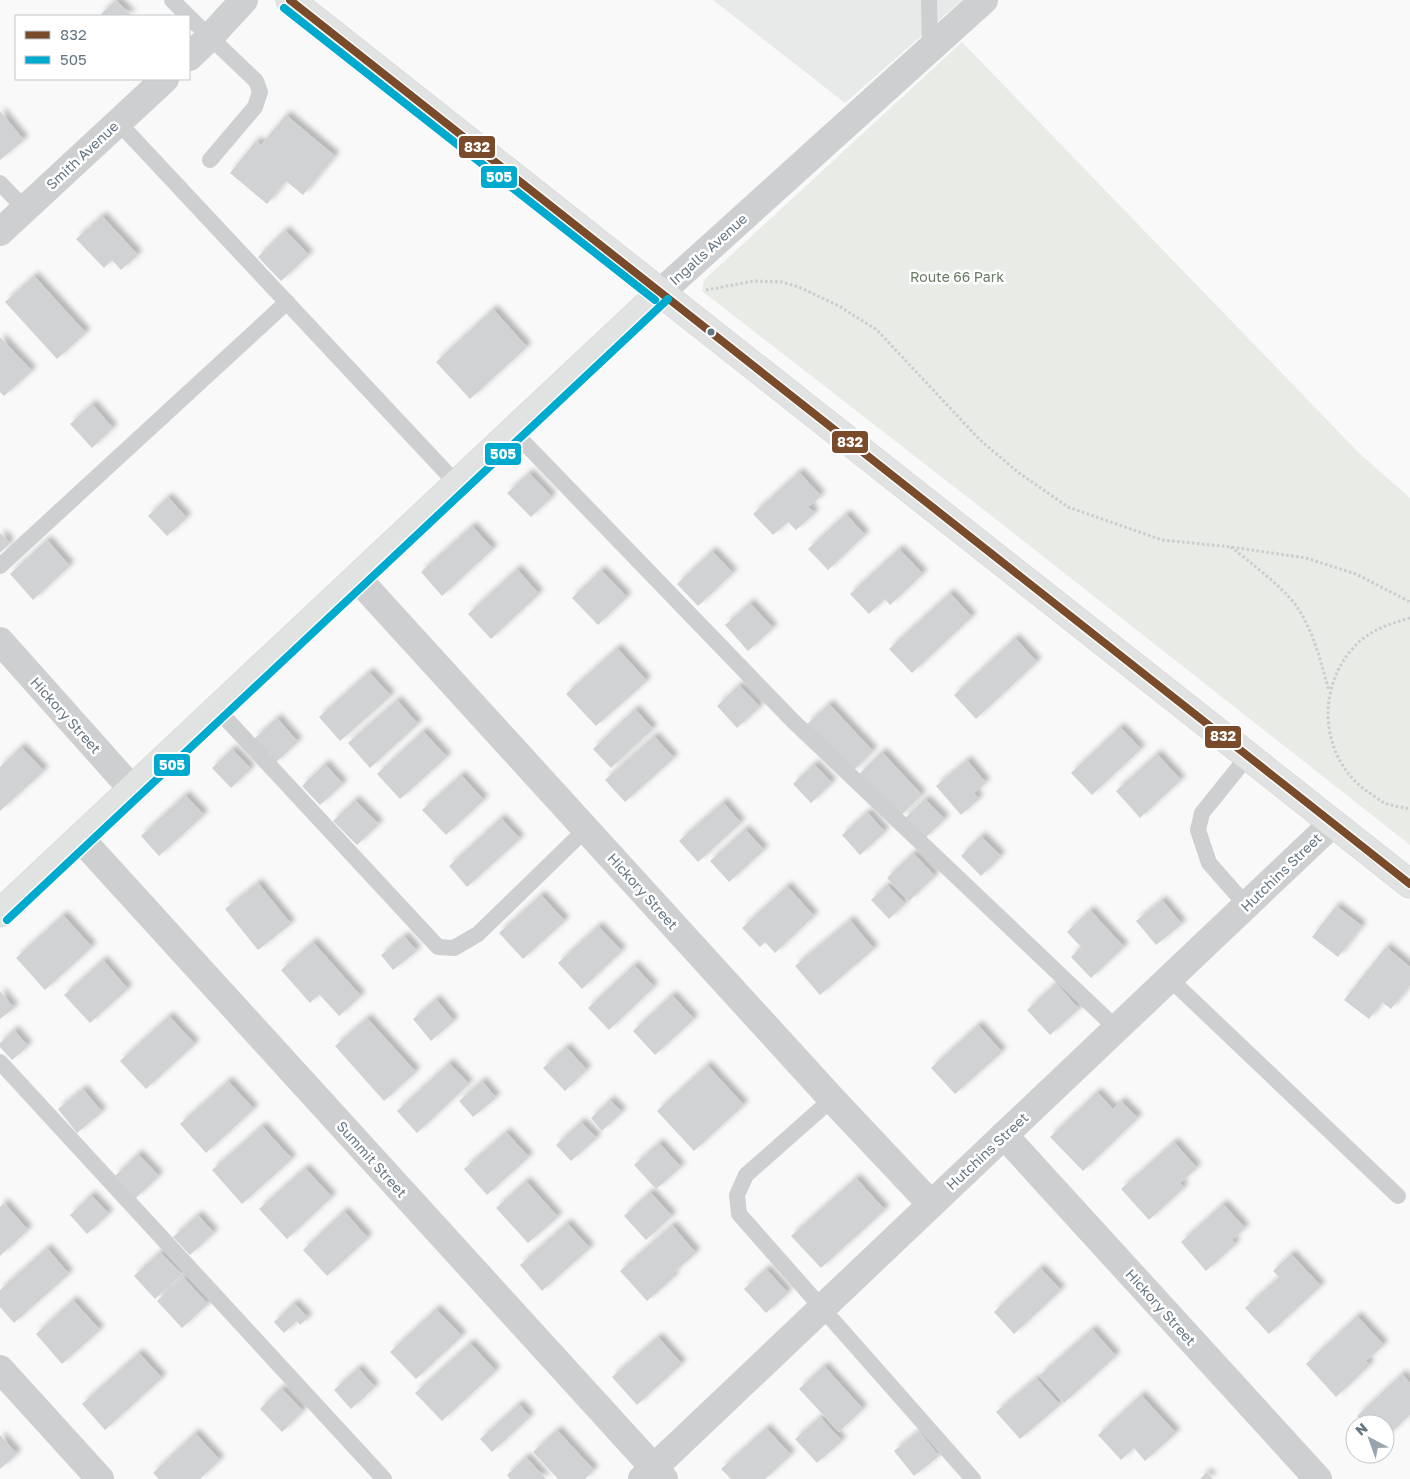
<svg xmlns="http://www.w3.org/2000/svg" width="1410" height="1479" font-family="'Golos Text',sans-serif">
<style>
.built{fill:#e8e9e9}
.green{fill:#e8ebe6}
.building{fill:#d0d2d3;filter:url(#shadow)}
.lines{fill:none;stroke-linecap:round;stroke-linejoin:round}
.secondary-casing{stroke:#d5d6d7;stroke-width:29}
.primary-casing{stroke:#d5d6d7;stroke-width:29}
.path{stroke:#cbcccd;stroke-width:3;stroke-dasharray:2.5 2.5;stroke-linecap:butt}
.lane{stroke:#cecfd0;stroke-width:16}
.street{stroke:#cecfd0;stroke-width:28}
.secondary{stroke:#e1e2e2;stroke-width:28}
.primary{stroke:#e1e2e2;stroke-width:28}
.bus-1-casing{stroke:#fff;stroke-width:11}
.bus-2-casing{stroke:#fff;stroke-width:11}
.bus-1{stroke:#7a4b2a;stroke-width:8}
.bus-2{stroke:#00a9ce;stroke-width:8}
.bus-dot{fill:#657683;stroke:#fff;stroke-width:2}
.labels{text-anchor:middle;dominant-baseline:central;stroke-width:5;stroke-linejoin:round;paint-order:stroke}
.street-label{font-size:14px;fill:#657683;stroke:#fff}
.park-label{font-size:14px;fill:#687a64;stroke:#fff}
.line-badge{stroke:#fff;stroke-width:2}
.badge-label{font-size:14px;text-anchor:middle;font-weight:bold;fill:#fff}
</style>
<defs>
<filter id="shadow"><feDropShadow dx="4.5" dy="-4.5" stdDeviation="2.5" flood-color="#0004"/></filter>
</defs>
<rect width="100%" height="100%" fill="#f9f9f9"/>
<polygon class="built" points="713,0 962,0 845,103"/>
<polygon class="green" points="962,42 1360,454 1410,498 1410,845 1011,531 702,291 704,280"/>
<g class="building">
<polygon points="116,0 132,16 99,16"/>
<polygon points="0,111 24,140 0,160"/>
<polygon points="286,115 335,156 303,195 286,181 267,204 230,173 256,141 261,145"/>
<polygon points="102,216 138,255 121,270 112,260 104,268 76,239"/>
<polygon points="285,230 309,255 281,281 258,257"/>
<polygon points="34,276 86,333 57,359 5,302"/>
<polygon points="493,309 527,347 470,399 436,362"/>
<polygon points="0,337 32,371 4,396 0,392"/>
<polygon points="92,404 113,428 92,448 70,424"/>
<polygon points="799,472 821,496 808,507 815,513 796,530 788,522 773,535 753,514"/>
<polygon points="529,473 552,497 531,517 507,493"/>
<polygon points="168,497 187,518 167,536 148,516"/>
<polygon points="846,514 865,535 828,570 808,549"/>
<polygon points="472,526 493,549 442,596 421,572"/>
<polygon points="0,533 10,543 0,553"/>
<polygon points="47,540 70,566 33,600 10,574"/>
<polygon points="899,549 923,574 890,605 885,599 869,614 850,594"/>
<polygon points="712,551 733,573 698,606 677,584"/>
<polygon points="517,569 539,594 491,639 468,614"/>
<polygon points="601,570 627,597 598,625 572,598"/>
<polygon points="950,593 972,617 912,673 889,649"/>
<polygon points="750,603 773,628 748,651 725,625"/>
<polygon points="1015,638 1037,662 976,719 954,695"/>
<polygon points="617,648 647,681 596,726 566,694"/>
<polygon points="369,672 391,696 340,741 319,717"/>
<polygon points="739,685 760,707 737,728 717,706"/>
<polygon points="397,700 418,724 370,768 348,743"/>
<polygon points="829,704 873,751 852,772 807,724"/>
<polygon points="635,709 653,729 611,768 593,749"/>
<polygon points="277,718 298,742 275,763 254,739"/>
<polygon points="1120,727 1141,749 1092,795 1071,773"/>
<polygon points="423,731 447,757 400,799 377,774"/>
<polygon points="654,736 674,758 625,802 605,780"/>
<polygon points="21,747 44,771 0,811 0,767"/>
<polygon points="232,749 251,769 231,788 212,768"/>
<polygon points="882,752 922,795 899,817 859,774"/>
<polygon points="1157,754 1181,780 1140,818 1116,791"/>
<polygon points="967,760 986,783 974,793 979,799 961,815 936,786"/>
<polygon points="325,764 343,784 320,805 302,786"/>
<polygon points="814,764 832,783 811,803 793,784"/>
<polygon points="461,775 484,800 446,835 422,810"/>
<polygon points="185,795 204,815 159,856 141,836"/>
<polygon points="925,799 945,819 924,839 905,818"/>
<polygon points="355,800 379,824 357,845 333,821"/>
<polygon points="723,802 741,823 698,862 679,841"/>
<polygon points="867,812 885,832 860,855 842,835"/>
<polygon points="501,818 520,839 467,887 449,866"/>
<polygon points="745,829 764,850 729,882 710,861"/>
<polygon points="981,836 1001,856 981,876 961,856"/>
<polygon points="913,853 935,876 909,901 887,878"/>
<polygon points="258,883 291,924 258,950 225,909"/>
<polygon points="887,885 905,904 889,919 871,900"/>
<polygon points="787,886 814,916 775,953 765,942 760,947 742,928"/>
<polygon points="541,895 565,921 523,959 499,933"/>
<polygon points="1162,900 1182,924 1156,945 1136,921"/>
<polygon points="1336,906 1362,926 1338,957 1312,937"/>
<polygon points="1090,910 1124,947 1091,978 1071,957 1081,947 1067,932"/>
<polygon points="63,915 92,947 45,990 16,958"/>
<polygon points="850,920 874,949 820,995 795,966"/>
<polygon points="598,926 622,951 582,989 558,963"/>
<polygon points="404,936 417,951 393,970 381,955"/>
<polygon points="313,942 361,996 339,1016 319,994 310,1003 281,970"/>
<polygon points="1386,947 1410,967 1410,985 1391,1009 1382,1002 1369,1019 1344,1000"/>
<polygon points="103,960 128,989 90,1023 64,995"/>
<polygon points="634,965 654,987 609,1030 588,1008"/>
<polygon points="1056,983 1079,1009 1050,1035 1027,1010"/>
<polygon points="0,991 14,1008 0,1019"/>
<polygon points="672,995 694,1019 655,1055 633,1031"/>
<polygon points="436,999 454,1021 431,1041 413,1019"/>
<polygon points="169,1016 195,1044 146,1089 120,1061"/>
<polygon points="367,1018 416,1072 384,1101 335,1046"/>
<polygon points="978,1025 1002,1052 955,1094 931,1068"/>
<polygon points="14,1030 28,1046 12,1060 0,1047 0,1043"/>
<polygon points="566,1047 587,1070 565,1091 543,1068"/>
<polygon points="449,1063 469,1084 417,1133 397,1111"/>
<polygon points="707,1065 744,1105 694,1151 657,1111"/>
<polygon points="228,1081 254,1109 206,1153 180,1124"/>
<polygon points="482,1081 496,1098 473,1117 459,1101"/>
<polygon points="83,1089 102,1112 77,1133 58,1109"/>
<polygon points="1097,1092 1113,1109 1121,1101 1138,1118 1083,1171 1050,1137"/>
<polygon points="610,1100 622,1112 602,1131 591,1118"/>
<polygon points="581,1122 597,1138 571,1161 556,1145"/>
<polygon points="262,1126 292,1159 242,1204 212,1170"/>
<polygon points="506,1132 529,1157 487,1195 464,1169"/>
<polygon points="1174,1142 1197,1168 1180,1183 1184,1188 1149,1220 1121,1189"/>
<polygon points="659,1143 681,1167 656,1189 634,1165"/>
<polygon points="138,1154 159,1176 136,1198 115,1176"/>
<polygon points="305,1168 332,1197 287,1239 259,1209"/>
<polygon points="856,1178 885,1210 821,1268 791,1236"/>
<polygon points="526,1181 558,1217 528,1243 496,1208"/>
<polygon points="650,1192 672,1216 646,1240 624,1216"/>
<polygon points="91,1195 109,1214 87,1234 70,1215"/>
<polygon points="4,1203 28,1230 0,1256 0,1207"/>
<polygon points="1223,1204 1245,1228 1232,1240 1236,1244 1206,1271 1181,1242"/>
<polygon points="344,1211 368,1238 327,1276 303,1250"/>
<polygon points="198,1215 214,1233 190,1255 173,1237"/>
<polygon points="567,1223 590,1248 542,1291 520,1265"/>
<polygon points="672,1225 696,1253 672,1274 674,1277 647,1301 620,1271"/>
<polygon points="47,1248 69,1274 14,1323 0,1307 0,1290"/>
<polygon points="160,1252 182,1274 155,1299 134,1276"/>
<polygon points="1291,1254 1321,1286 1269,1334 1245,1308 1279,1277 1273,1271"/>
<polygon points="1040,1268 1061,1290 1014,1334 994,1312"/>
<polygon points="766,1269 788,1293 766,1313 744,1289"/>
<polygon points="183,1277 208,1304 182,1328 157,1301"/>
<polygon points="73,1300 100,1330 62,1364 36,1334"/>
<polygon points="294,1303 308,1318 300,1325 297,1321 284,1333 274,1322"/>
<polygon points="436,1309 462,1336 416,1379 390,1352"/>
<polygon points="1357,1316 1384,1345 1366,1361 1370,1365 1336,1397 1306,1364"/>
<polygon points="1092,1329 1116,1356 1064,1403 1039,1376"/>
<polygon points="658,1337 682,1364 637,1405 612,1377"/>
<polygon points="470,1343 496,1371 442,1421 415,1393"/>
<polygon points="139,1353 162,1378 105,1430 82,1404"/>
<polygon points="824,1366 863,1409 839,1432 799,1389"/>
<polygon points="358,1368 375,1387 351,1409 334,1390"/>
<polygon points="1402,1374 1410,1383 1410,1415 1385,1438 1385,1424 1364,1424 1357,1416"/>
<polygon points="1036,1378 1060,1405 1020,1439 996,1412"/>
<polygon points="281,1388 303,1411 282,1432 260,1409"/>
<polygon points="1141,1395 1176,1433 1145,1461 1134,1448 1121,1460 1098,1435"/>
<polygon points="519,1404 530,1417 492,1452 480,1439"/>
<polygon points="820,1417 842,1441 817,1463 795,1439"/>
<polygon points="766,1428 791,1455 765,1479 731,1479 721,1469"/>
<polygon points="557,1430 594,1470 585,1479 558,1479 533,1452"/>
<polygon points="919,1431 939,1456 914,1476 894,1451"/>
<polygon points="195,1433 220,1460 200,1479 159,1479 153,1473"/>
<polygon points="0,1435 17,1454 0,1469"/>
<polygon points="526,1457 546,1479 510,1479 507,1475"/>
<polygon points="1207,1472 1213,1479 1200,1479"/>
</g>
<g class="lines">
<g class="secondary-casing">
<polyline id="secondary" points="0,913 661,292"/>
</g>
<g class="primary-casing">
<polyline id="primary" points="290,0 1410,884"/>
</g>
<g class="path">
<polyline points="706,290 754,281 782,282 799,287 839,306 877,330 980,440 1019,473 1068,507 1162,540 1231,547 1306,558 1356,574 1410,602"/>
<path d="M1231 547C1251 563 1280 585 1295 604 1313 629 1321 662 1329 691"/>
<path d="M1410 618C1392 623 1373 629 1359 642 1315 683 1318 757 1368 792 1373 795 1379 800 1384 803 1392 806 1402 807 1410 809"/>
</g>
<g class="lane">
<polyline points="172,0 188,16"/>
<polyline points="929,0 930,49"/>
<polyline points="189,17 256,81 260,92 255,107 210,160"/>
<polyline points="118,122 457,484"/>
<polyline points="0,183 25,209"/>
<polyline points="512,430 793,721 1116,1028"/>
<polyline points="0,566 287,302"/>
<polyline points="217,709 438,947 454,948 478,934 586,829"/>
<polyline points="1246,905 1209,863 1198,830 1202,813 1248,756"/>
<polyline points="1169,978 1398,1196"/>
<polyline points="0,1062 384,1479"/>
<polyline points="832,1099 746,1175 737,1195 739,1214 973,1479"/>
</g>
<g class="street">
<polyline points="189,57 209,38 244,0"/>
<polyline points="0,232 165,79"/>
<polyline points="661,292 984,0"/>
<polyline points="357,578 832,1099 931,1204"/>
<polyline points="0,641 132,789"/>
<polyline points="80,838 664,1479"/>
<polyline points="1004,1135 1318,1479"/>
<polyline points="0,1369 100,1479"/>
<polyline points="642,1479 1333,823"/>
</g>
<use href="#secondary" class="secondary"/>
<use href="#primary" class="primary"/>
<g class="bus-1-casing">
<polyline id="bus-1" points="290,0 1410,884"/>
</g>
<g class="bus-2-casing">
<g id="bus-2">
<polyline points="284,8 655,300"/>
<polyline points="7,920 668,299"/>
</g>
</g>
<use href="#bus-1" class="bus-1"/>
<use href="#bus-2" class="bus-2"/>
</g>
<circle class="bus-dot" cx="711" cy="332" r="4.5"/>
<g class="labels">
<g class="street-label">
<text transform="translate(82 155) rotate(-43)">Smith Avenue</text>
<text transform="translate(708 249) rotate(-42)">Ingalls Avenue</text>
<text transform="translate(66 715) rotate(48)">Hickory Street</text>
<text transform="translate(1281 872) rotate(-44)">Hutchins Street</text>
<text transform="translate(643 891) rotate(48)">Hickory Street</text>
<text transform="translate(987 1151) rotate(-43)">Hutchins Street</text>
<text transform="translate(372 1159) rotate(48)">Summit Street</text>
<text transform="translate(1161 1307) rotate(48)">Hickory Street</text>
</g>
<g class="park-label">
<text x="957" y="276">Route 66 Park</text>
</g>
</g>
<g class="line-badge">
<rect x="458" y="135" width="38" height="24" rx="5" fill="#7a4b2a"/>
<rect x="480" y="165" width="38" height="24" rx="5" fill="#00a9ce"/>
<rect x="831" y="430" width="38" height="24" rx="5" fill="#7a4b2a"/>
<rect x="484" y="442" width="38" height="24" rx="5" fill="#00a9ce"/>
<rect x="1204" y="725" width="38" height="24" rx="5" fill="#7a4b2a"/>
<rect x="153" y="753" width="38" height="24" rx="5" fill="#00a9ce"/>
</g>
<g class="badge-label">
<text x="477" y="152">832</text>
<text x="499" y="182">505</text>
<text x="850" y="447">832</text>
<text x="503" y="459">505</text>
<text x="1223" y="741">832</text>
<text x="172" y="770">505</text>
</g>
<rect x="15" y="15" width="175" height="65" fill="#ffffff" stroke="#c1c8cd"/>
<rect x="25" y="31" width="25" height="8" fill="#7a4b2a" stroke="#c1c8cd"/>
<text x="60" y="40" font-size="15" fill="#657683">832</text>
<rect x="25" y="56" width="25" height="8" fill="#00a9ce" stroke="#c1c8cd"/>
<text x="60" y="65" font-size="15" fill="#657683">505</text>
<g transform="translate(1370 1439) rotate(319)"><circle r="24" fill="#ffffff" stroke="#c1c8cd"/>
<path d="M0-4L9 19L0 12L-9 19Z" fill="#99a4ac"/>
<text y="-8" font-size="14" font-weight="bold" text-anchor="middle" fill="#657683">N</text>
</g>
</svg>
